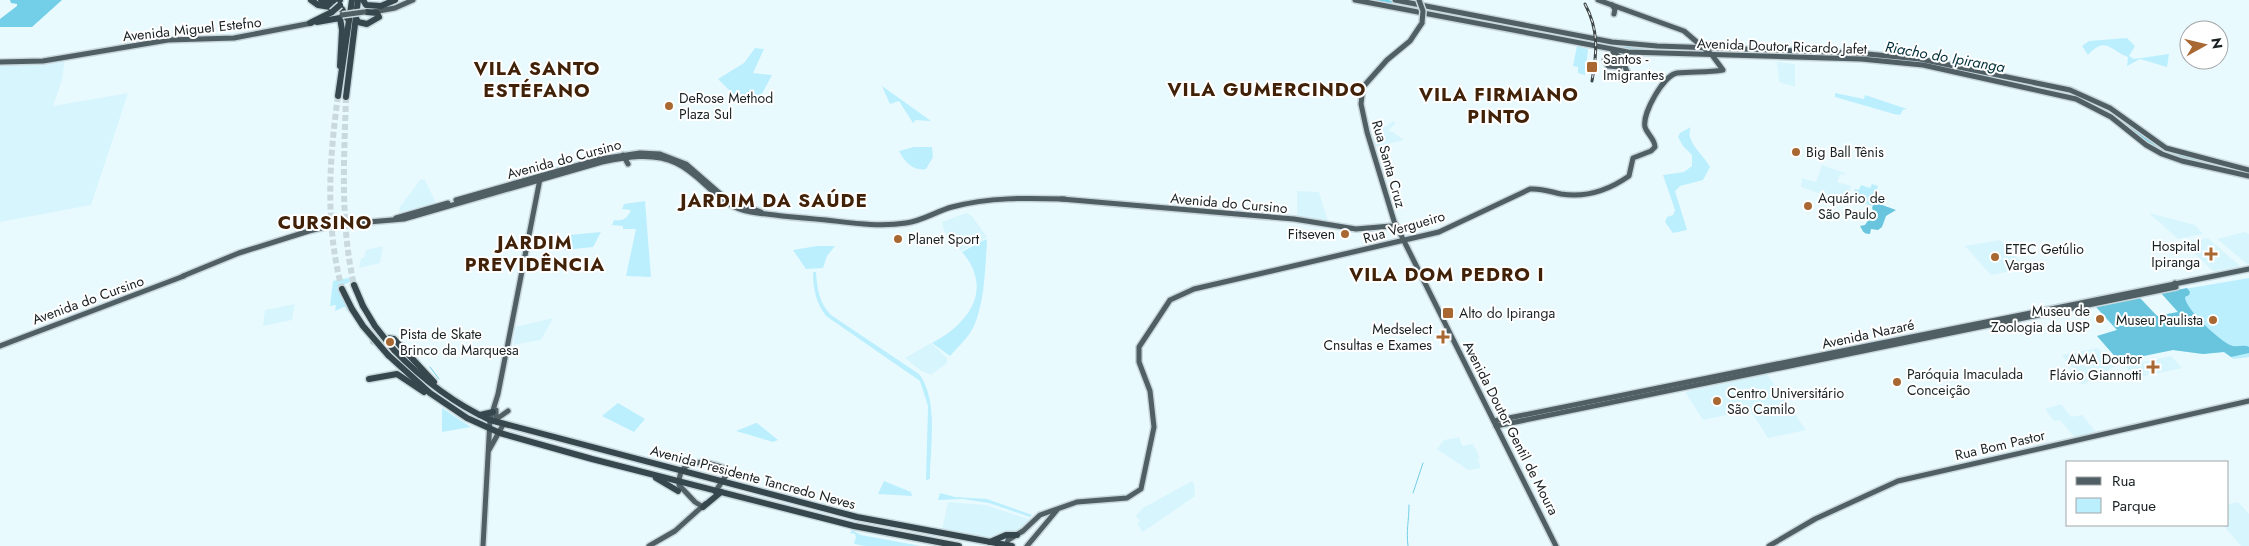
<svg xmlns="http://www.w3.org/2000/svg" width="2249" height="546" font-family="Jost,sans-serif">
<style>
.built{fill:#d7f5fd}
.green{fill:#bbeffe}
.forest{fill:#68c5dd}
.water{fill:#73cfe7}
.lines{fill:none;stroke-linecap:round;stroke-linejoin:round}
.stream{stroke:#73cfe7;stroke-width:1}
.river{stroke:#73cfe7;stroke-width:5}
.highway-tunnel{stroke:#cad9de;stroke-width:6;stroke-dasharray:6 3;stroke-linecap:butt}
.major-casing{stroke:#c8d7dc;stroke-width:8}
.highway-casing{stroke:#c8d7dc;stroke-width:9}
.major{stroke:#505f64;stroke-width:5}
.highway{stroke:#36484d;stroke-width:6}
.rail-casing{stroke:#3e474a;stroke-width:3}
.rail{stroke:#fff;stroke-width:1;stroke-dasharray:4;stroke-linecap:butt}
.major-bridge-casing{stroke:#c8d7dc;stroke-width:8;stroke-linecap:butt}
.highway-bridge-casing{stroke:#c8d7dc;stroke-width:9;stroke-linecap:butt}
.major-bridge{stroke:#505f64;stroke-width:5}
.highway-bridge{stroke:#36484d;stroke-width:6}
.poi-dot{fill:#a96832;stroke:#fff;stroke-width:2}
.labels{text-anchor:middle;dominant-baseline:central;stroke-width:4;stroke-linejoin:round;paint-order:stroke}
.street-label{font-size:14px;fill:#192123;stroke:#fff}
.poi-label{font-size:14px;fill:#192123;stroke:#fff;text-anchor:start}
.water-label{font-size:15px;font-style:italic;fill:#012f39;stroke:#fff}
.district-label{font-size:19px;font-weight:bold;letter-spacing:1px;fill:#412208;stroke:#fff}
</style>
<rect width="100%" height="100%" fill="#e9faff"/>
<g class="built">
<polygon points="65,59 62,80 53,106 128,93 91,205 0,222 0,64 24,64"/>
<polygon points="1777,62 1795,64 1795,87 1779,82"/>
<polygon points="1380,120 1385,127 1393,121 1396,123 1388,131 1393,132 1404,140 1374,147 1372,139 1382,131 1376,121"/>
<polygon points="1822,165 1845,173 1844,175 1840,174 1837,182 1851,186 1846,203 1801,187 1802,178 1816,182"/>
<polygon points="421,179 425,180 436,203 399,213 400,207"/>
<polygon points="1297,191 1319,192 1328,222 1297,217"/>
<polygon points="966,213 972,216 987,237 961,251 950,240 944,230 942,222"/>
<polygon points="2149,213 2195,225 2203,234 2178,239"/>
<polygon points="2245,232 2249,234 2249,264 2247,264 2217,239"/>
<polygon points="2208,238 2239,265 2239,267 2213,271 2185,244 2184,243"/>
<polygon points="2000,240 2026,268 1991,275 1965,246"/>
<polygon points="383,246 380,263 359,268 361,258 364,258 366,250"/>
<polygon points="295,304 292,320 263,326 265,310"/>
<polygon points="553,318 541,340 513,345 515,327"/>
<polygon points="931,343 947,358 947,363 931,375 920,370 905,358"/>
<polygon points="2098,348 2116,366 2082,385 2077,373 2062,355"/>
<polygon points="2171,356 2182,368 2135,378 2125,366"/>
<polygon points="1767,374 1806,430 1768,438 1750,410 1703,420 1685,392"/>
<polygon points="2061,404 2071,417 2082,415 2096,432 2074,437 2060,420 2054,421 2045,409"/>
<polygon points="1459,437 1462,446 1473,444 1480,458 1478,460 1481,468 1468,470 1437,449 1444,440"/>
<polygon points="1192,481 1194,484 1195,496 1143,532 1137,524 1140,521 1136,516 1143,508"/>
<polygon points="948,502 986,505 1031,520 1018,533 990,540 942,530"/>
<polygon points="2238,502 2249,514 2249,546 2241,546 2223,525 2228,525 2228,504"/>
</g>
<g class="green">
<path d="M2127 38 2135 46 2129 56 2134 59 2169 54 2167 67 2140 59 2127 66 2128 57C2109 49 2105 36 2088 55L2082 46 2089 41Z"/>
<polygon points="1577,46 1588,49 1585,75 1578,73 1578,67 1573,66"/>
<polygon points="755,48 764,49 753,73 772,75 757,103 733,94 718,79 744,63"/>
<polygon points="882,86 931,121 916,120 913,123 899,101 890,104"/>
<polygon points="1835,93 1864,99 1865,95 1907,109 1903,110 1900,115 1894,114 1835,97"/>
<path d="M1691 127C1684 141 1704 155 1710 167L1703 180 1680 186 1675 191 1687 230 1673 233 1665 222 1667 217 1673 215 1675 210 1663 175 1684 172 1692 166V155L1683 146 1678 137 1680 133Z"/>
<path d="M914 147H932L933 157 926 169C913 172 904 161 899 151Z"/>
<polygon points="1872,184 1878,186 1872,206 1852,198 1855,189 1859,190 1861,185 1870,188"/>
<path d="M645 201 651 277 626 276 636 229H623V226L612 225 614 220C623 221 627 219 631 210L622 209 624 204Z"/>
<polygon points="601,232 593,247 564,250 569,235"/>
<path d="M986 239 987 242C985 269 985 300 974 326 969 337 958 347 950 356L932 343C969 324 994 289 962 252Z"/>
<polygon points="817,246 835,246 827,256 823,268 806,269 793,250"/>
<path d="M813 272H816C817 288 819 303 831 315L919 374C939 400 930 447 930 479L926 480 928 406 920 381 826 316C816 303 813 289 813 272Z"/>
<polygon points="353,277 354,280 337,288 348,310 346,311 346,308 344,307 335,311 336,305 330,306 333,281"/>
<polygon points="2249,278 2249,357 2234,359 2224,352 2203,354 2173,350 2119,361 2097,336 2117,330 2096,307 2140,298 2157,316 2178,312 2161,293"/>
<polygon points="618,403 645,419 634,432 602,416"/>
<polygon points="442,408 471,427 442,432"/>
<polygon points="756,423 757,423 778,440 773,442 736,431"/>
<polygon points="884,481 911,492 912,496 878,494"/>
<polygon points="940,493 955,497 987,499 1032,515 1030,517 989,503 963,499 938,500"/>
<polygon points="852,530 861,535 921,546 865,546 854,544 856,537 855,534 850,533"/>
</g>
<g class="forest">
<path d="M1874 202 1896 210 1886 216 1882 227 1878 230 1871 229 1870 234C1863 234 1863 231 1860 226L1865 225 1871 216 1875 214 1872 208Z"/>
<path d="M2187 288 2190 292 2189 295 2185 297C2185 309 2219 340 2230 345 2236 348 2243 344 2249 347V353L2231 357 2224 352 2203 354 2173 350 2119 361 2097 336 2117 330 2096 307 2140 298 2157 316 2178 312 2161 293Z"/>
</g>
<polygon class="water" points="10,0 62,0 32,27 0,27 0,19 17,6 17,4 11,3"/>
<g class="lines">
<g class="stream">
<polyline points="430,367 439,379"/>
<polyline points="1413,493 1423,463"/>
<path d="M1408 546C1406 531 1409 520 1409 505"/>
</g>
<g class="river">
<polyline points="1375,0 1589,42"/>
<polyline points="1612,46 1867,56"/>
<polyline points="1937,65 2080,97"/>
<polyline points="2099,105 2147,141 2166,152 2224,168"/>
</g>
<g class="highway-tunnel">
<path d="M338 96C329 161 325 225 342 289"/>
<path d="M346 97C344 160 340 223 354 285"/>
</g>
<g class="major-casing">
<g id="major">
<polyline points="1355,0 1628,52 1861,59 1923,65 2076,99 2111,117 2146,145 2162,154 2182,161 2249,176"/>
<polyline points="1395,0 1612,42 1657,46 1857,53 1920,59 2070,90 2110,108 2166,148 2249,170"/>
<polyline points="1612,5 1615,9 1614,14"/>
<polyline points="373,12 395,8 413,0"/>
<polyline points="1422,23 1410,41 1387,60 1363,87 1361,104 1367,132 1394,221 1556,546"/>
<polyline points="1613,52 1621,58 1630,78"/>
<polyline points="1605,60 1608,66 1620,67 1622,61"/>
<polyline points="0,62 43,61 168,40 234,38 312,23"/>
<polyline points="623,155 628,164"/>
<polyline points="1061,199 1294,219 1356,229 1391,226"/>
<polyline points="456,200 600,159 640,153 660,154 686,164 725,198 761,212"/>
<polyline points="396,218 448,203"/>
<path d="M183 276 239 253 309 231 333 225 404 219 602 162C626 157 653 152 676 163 704 176 719 208 751 212 776 216 801 218 826 220 853 223 879 227 906 223 922 221 937 211 952 207 989 197 1028 198 1065 199"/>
<polyline points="0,346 184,276"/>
<polyline points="496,410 496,417 498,418 508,411"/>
<polyline points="1494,421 2249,269"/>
<polyline points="1496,426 2176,287 2175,283"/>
<polyline points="489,450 503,425"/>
<path d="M703 507 695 502 679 485C678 456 706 461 724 468L727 474 715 492"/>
<polyline points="483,546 490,420 498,394 540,179"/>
<polyline points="649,546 675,531 705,504"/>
<path d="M1006 546 1008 540 1023 531 1040 515 1077 502 1127 498 1141 489 1154 427 1150 391 1139 362V347L1170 300 1194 289 1439 232 1530 189C1541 188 1551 192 1561 194 1586 198 1609 190 1629 176L1633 158 1651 151 1655 147C1655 139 1647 134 1645 127 1642 113 1664 75 1677 73 1692 71 1707 73 1723 70L1712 55 1684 31 1598 0"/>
<polyline points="1027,546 1057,510"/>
<polyline points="1769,546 1815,519 1898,481 2249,401"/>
</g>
</g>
<g class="highway-casing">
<g id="highway">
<polyline points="311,0 318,5 342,9 347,18"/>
<polyline points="321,0 330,2 340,0"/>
<polyline points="363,0 366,5 381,6 395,0"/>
<polyline points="356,18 358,22 367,24 379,17 377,13 367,12"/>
<polyline points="317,22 340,18 342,30 340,66"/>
<polyline points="310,23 332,12"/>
<polyline points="338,96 352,0"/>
<polyline points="346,97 358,0"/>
<polyline points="354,285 363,306"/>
<polyline points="342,289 352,309"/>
<polyline points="374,341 387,338 394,339 434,382"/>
<path d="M394 350C422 379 453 403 490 420L857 517 1012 546"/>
<polyline points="388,355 430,393 467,418 500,433 592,459 854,526 959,546"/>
<polyline points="369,379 397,374 424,392"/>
<polyline points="480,415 493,412"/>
<polyline points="656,478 678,491"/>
<polyline points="703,507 721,492"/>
<polyline points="990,542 1006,535 1017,535"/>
</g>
</g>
<use href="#major" class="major"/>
<use href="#highway" class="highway"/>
<g class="rail-casing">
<path id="rail" d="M1585 4C1599 30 1597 53 1592 81"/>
</g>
<use href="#rail" class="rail"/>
<g class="major-bridge-casing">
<g id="major-bridge">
<polyline points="1419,0 1423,11 1422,23"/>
<polyline points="342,15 364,12"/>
</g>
</g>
<g class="highway-bridge-casing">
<g id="highway-bridge">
<polyline points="332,12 340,5"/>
<polyline points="363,306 375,326 394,350"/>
<polyline points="352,309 363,326 388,355"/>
</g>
</g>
<use href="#major-bridge" class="major-bridge"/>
<use href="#highway-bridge" class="highway-bridge"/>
</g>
<g class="poi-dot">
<rect x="1586" y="61" width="12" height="12" rx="2.5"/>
<circle cx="669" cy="106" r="5"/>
<circle cx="1796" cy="152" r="5"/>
<circle cx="1808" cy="206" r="5"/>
<circle cx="1345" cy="234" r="5"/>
<circle cx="898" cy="239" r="5"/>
<path d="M2208.5 246.5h5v5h5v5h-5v5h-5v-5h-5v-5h5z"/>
<circle cx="1995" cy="257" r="5"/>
<rect x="1442" y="307" width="12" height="12" rx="2.5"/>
<circle cx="2100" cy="319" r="5"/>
<circle cx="2213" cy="320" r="5"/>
<path d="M1440.5 329.5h5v5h5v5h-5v5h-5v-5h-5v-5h5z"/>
<circle cx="390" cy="342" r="5"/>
<path d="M2150.5 359.5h5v5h5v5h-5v5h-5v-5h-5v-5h5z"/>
<circle cx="1897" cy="382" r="5"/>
<circle cx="1717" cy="401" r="5"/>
</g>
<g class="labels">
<g class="street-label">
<text transform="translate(192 29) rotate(-6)">Avenida Miguel Estefno</text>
<text transform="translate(1782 46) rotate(2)">Avenida Doutor Ricardo Jafet</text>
<text transform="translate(564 159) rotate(-15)">Avenida do Cursino</text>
<text transform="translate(1389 164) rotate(74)">Rua Santa Cruz</text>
<text transform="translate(1229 203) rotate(5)">Avenida do Cursino</text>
<text transform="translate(1404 227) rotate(-16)">Rua Vergueiro</text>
<text transform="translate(88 300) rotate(-20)">Avenida do Cursino</text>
<text transform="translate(1868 334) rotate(-12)">Avenida Nazaré</text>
<text transform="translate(1511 428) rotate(63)">Avenida Doutor Gentil de Moura</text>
<text transform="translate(2000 445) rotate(-13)">Rua Bom Pastor</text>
<text transform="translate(753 477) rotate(15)">Avenida Presidente Tancredo Neves</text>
</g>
<g class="poi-label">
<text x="1603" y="59">Santos -<tspan x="1603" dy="16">Imigrantes</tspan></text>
<text x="679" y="98">DeRose Method<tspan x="679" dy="16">Plaza Sul</tspan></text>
<text x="1806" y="152">Big Ball Tênis</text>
<text x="1818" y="198">Aquário de<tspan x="1818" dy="16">São Paulo</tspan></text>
<text x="1335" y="234" text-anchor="end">Fitseven</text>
<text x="908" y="239">Planet Sport</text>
<text x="2200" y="246" text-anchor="end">Hospital<tspan x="2200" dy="16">Ipiranga</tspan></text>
<text x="2005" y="249">ETEC Getúlio<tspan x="2005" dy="16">Vargas</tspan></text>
<text x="2090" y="311" text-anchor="end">Museu de<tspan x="2090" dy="16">Zoologia da USP</tspan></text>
<text x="1459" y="313">Alto do Ipiranga</text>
<text x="2203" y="320" text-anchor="end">Museu Paulista</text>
<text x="1432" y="329" text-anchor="end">Medselect<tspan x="1432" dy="16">Cnsultas e Exames</tspan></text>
<text x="400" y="334">Pista de Skate<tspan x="400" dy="16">Brinco da Marquesa</tspan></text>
<text x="2142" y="359" text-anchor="end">AMA Doutor<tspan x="2142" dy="16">Flávio Giannotti</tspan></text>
<text x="1907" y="374">Paróquia Imaculada<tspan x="1907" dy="16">Conceição</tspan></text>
<text x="1727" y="393">Centro Universitário<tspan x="1727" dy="16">São Camilo</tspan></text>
</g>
<g class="water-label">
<text transform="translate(1945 57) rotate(10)">Riacho do Ipiranga</text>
</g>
<g class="district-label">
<text x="537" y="68">VILA SANTO<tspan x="537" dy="22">ESTÉFANO</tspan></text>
<text x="1267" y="89">VILA GUMERCINDO</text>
<text x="1499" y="94">VILA FIRMIANO<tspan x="1499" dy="22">PINTO</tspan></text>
<text x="774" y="200">JARDIM DA SAÚDE</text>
<text x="325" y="222">CURSINO</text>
<text x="535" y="242">JARDIM<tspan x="535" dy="22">PREVIDÊNCIA</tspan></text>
<text x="1447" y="274">VILA DOM PEDRO I</text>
</g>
</g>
<rect x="2066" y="461" width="162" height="65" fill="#ffffff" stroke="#a3a6a7"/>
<rect x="2076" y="477" width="25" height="8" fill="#505f64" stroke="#a3a6a7"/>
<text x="2112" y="486" font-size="15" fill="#192123">Rua</text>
<rect x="2076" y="498" width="25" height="15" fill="#bbeffe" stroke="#a3a6a7"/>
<text x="2112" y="511" font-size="15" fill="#192123">Parque</text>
<g transform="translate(2204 45) rotate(82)"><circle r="24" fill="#ffffff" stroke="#a3a6a7"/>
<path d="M0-4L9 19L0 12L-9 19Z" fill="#a96832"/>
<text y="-8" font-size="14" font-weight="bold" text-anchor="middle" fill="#192123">N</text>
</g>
</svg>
